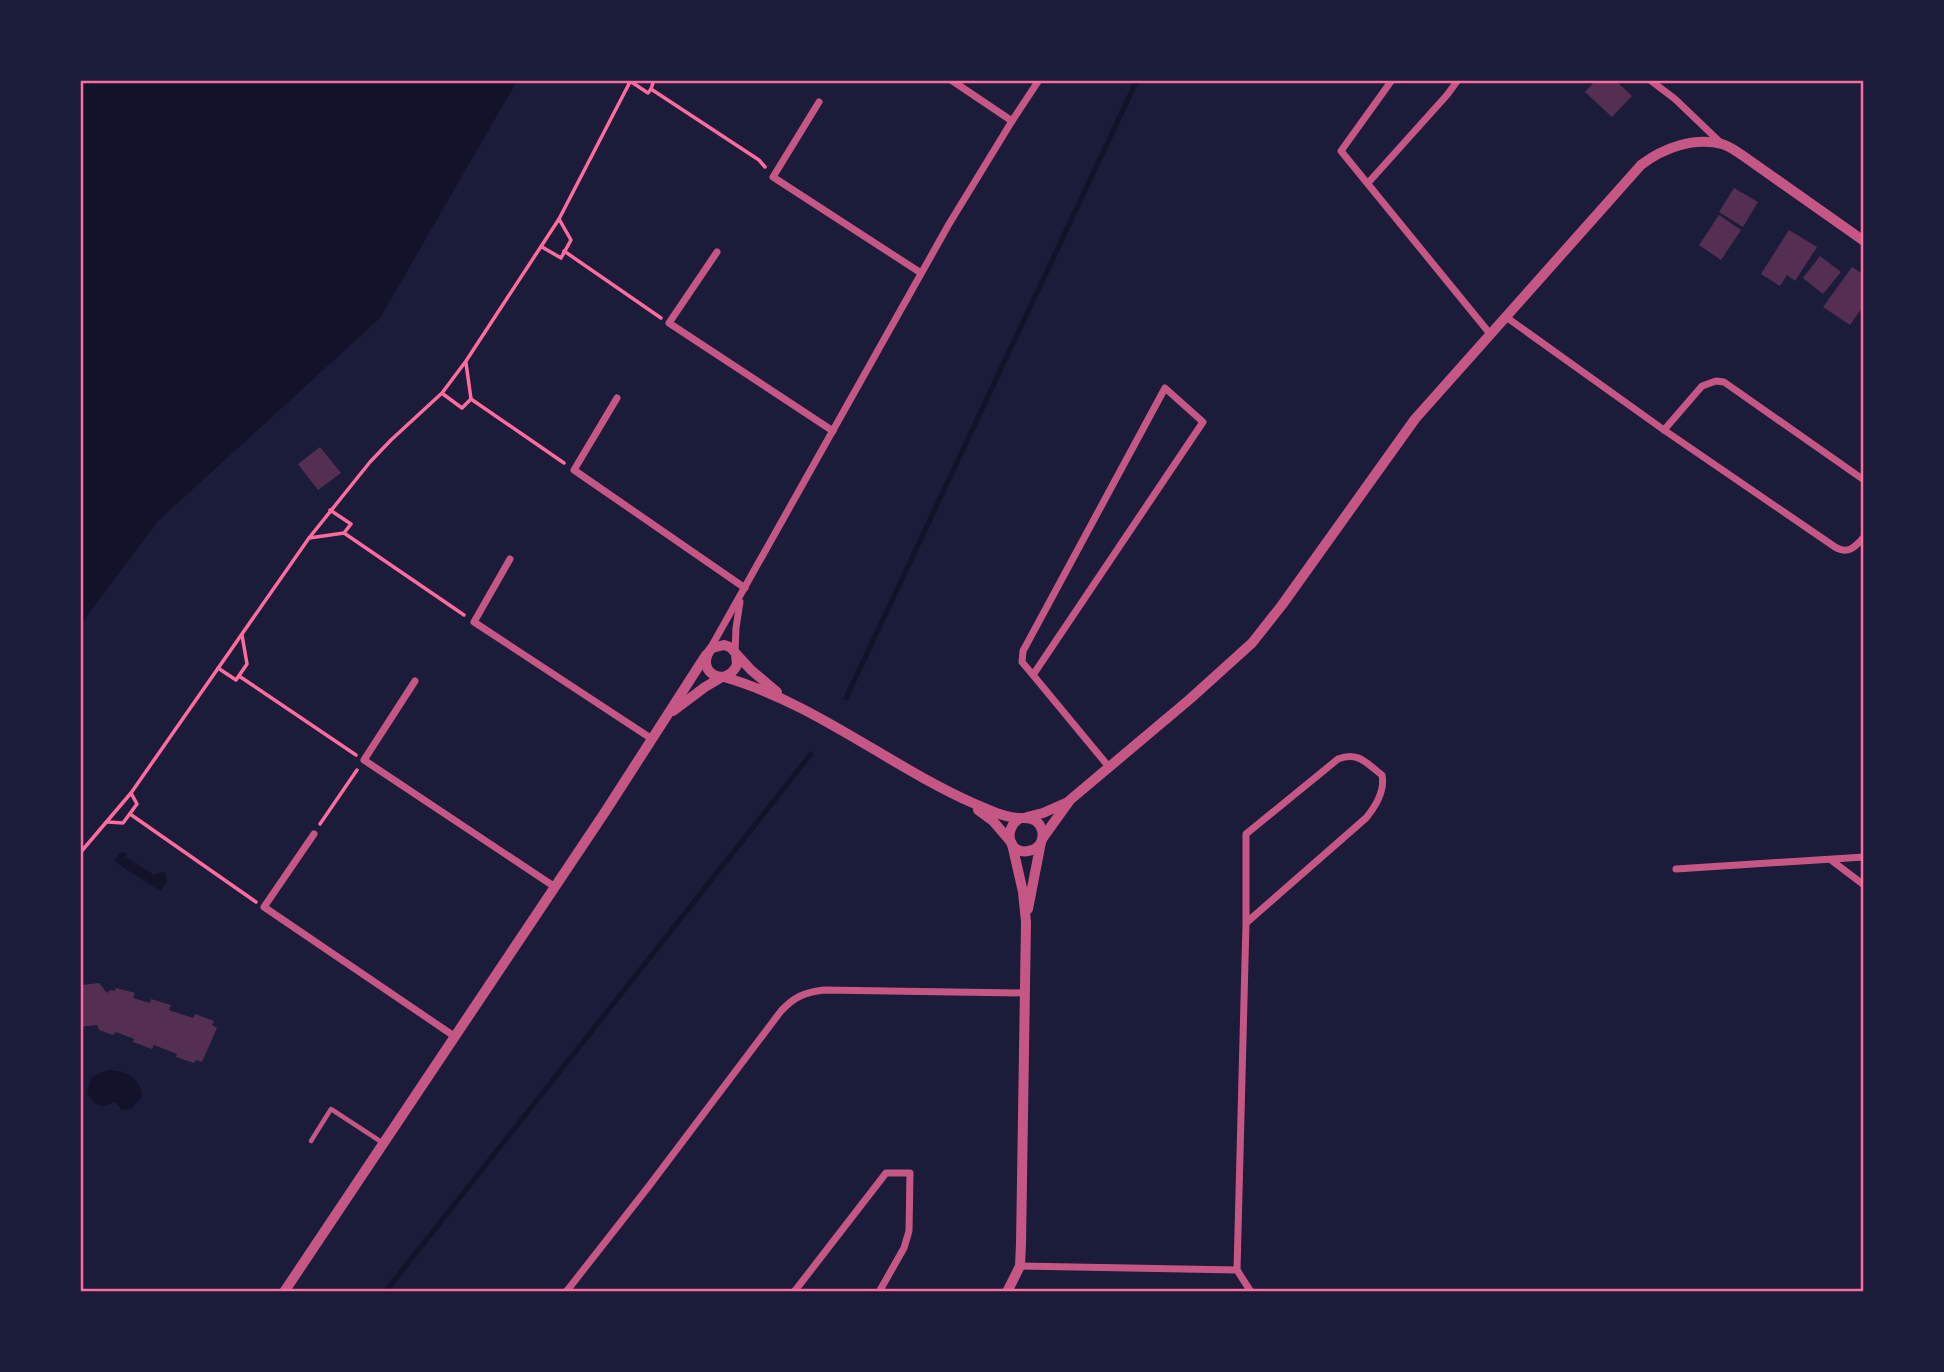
<svg xmlns="http://www.w3.org/2000/svg" width="1944" height="1372" font-family="'Work Sans',sans-serif">
<style>
.water{fill:#12122b}
.lines{fill:none;stroke-linecap:round;stroke-linejoin:round}
.stream{stroke:#12122b;stroke-width:5}
.building{fill:#542f53}
.path{stroke:#ff6b9d;stroke-width:3.5}
.service{stroke:#c65784;stroke-width:4.5}
.minor{stroke:#c65784;stroke-width:7}
.tertiary{stroke:#c65784;stroke-width:10}
.neatline{fill:none;stroke:#ff6b9d;stroke-width:2.5}
</style>
<rect width="100%" height="100%" fill="#1b1b3a"/>
<g class="water">
<polygon points="81,80 517,81 380,318 158,521 81,624"/>
<polygon points="125,852 127,854 126,857 154,875 162,872 166,873 167,882 160,891 114,861 119,854"/>
<path d="M108 1070C127 1071 140 1077 142 1097L131 1109 122 1110 115 1102C101 1108 93 1107 87 1091L92 1077Z"/>
</g>
<g class="lines">
<g class="stream">
<polyline points="846,698 1137,80"/>
<polyline points="385,1292 811,754"/>
</g>
</g>
<g class="building">
<polygon points="1596,80 1615,80 1632,96 1612,117 1585,92"/>
<polygon points="1734,188 1758,202 1743,227 1719,212"/>
<polygon points="1719,215 1741,230 1721,260 1699,245"/>
<polygon points="1789,230 1817,247 1795,281 1787,275 1780,286 1761,274"/>
<polygon points="1820,256 1841,272 1823,294 1803,278"/>
<polygon points="1852,267 1864,275 1864,305 1850,325 1823,307"/>
<polygon points="320,447 341,473 318,490 298,464"/>
<polygon points="99,983 107,993 110,990 115,991 116,988 135,993 133,998 150,1003 151,999 171,1005 169,1010 193,1018 195,1014 214,1021 212,1025 217,1028 202,1062 196,1060 194,1063 176,1057 177,1054 154,1045 152,1049 133,1042 134,1039 116,1032 113,1035 99,1030 97,1025 80,1027 82,985"/>
</g>
<g class="lines">
<g class="path">
<polyline points="630,81 648,93 651,89 654,80"/>
<polyline points="651,89 759,160 765,167"/>
<polyline points="542,247 561,258 571,240 559,219"/>
<polyline points="564,251 661,318"/>
<polyline points="443,394 462,408 471,399 466,363"/>
<polyline points="471,399 564,463"/>
<polyline points="344,533 464,615"/>
<polyline points="309,538 344,533 351,524 330,510"/>
<polyline points="218,668 236,680 247,664 242,635"/>
<polyline points="239,676 356,755"/>
<polyline points="130,814 256,902"/>
<polyline points="108,822 123,823 137,804 131,793"/>
<polyline points="320,824 357,770"/>
<polyline points="80,853 131,793 309,538 370,462 391,440 442,393 466,361 559,219 631,80"/>
</g>
<polyline class="service" points="311,1141 331,1109 383,1143"/>
<g class="minor">
<polyline points="951,80 1012,121"/>
<polyline points="1392,80 1341,151 1491,335"/>
<polyline points="1650,80 1675,99 1722,144"/>
<polyline points="819,102 773,177 921,273"/>
<polyline points="1368,183 1447,95 1458,80"/>
<polyline points="717,252 669,323 833,431"/>
<path d="M1506 317 1664 430 1835 547C1848 555 1855 547 1864 537"/>
<polyline points="617,398 574,470 745,588"/>
<polyline points="1664,430 1702,386 1716,381 1724,382 1864,480"/>
<polyline points="510,559 474,622 652,739"/>
<polyline points="710,649 949,224 1012,121 1039,80"/>
<polyline points="735,652 736,628 740,602"/>
<polyline points="1033,675 1022,662 1023,651 1165,388 1203,422 1033,675 1109,767"/>
<polyline points="415,681 364,760 555,887"/>
<polyline points="314,834 264,907 454,1036"/>
<polyline points="1831,860 1864,885"/>
<polyline points="1676,869 1864,857"/>
<polyline points="1020,1266 1237,1270 1251,1292"/>
<path d="M1237 1270 1246 923 1366 818C1376 806 1385 790 1382 775 1366 763 1358 751 1338 759L1246 834V923"/>
<path d="M566 1292 649 1186 781 1011C794 997 805 992 824 990L1025 993"/>
<polyline points="794,1292 886,1173 910,1173 909,1231 904,1248 879,1292"/>
</g>
<g class="tertiary">
<path d="M736 654 737 665C724 691 693 669 712 648L724 645 730 647 751 670 777 692"/>
<path d="M724 677C815 703 889 766 975 804 989 810 1005 818 1020 818 1026 818 1030 817 1036 821 1041 825 1044 833 1042 839 1041 845 1036 849 1032 850 1010 858 1001 830 1020 818"/>
<polyline points="673,711 705,687 722,677"/>
<polyline points="978,810 993,821 1011,842"/>
<polyline points="1027,817 1043,813 1068,802"/>
<path d="M1042 839 1070 800 1190 699 1252 643 1282 605 1415 419 1641 165C1663 148 1693 137 1722 144 1729 146 1736 151 1742 155L1864 241"/>
<polyline points="1028,909 1041,842"/>
<polyline points="284,1292 605,812 706,655"/>
<polyline points="1007,1292 1020,1266 1021,1244 1026,922 1023,892 1012,844"/>
</g>
</g>
<rect width="1944" height="1372" fill="none" stroke="#1b1b3a" stroke-width="164"/>
<rect x="82" y="82" width="1780" height="1208" class="neatline"/>
</svg>
